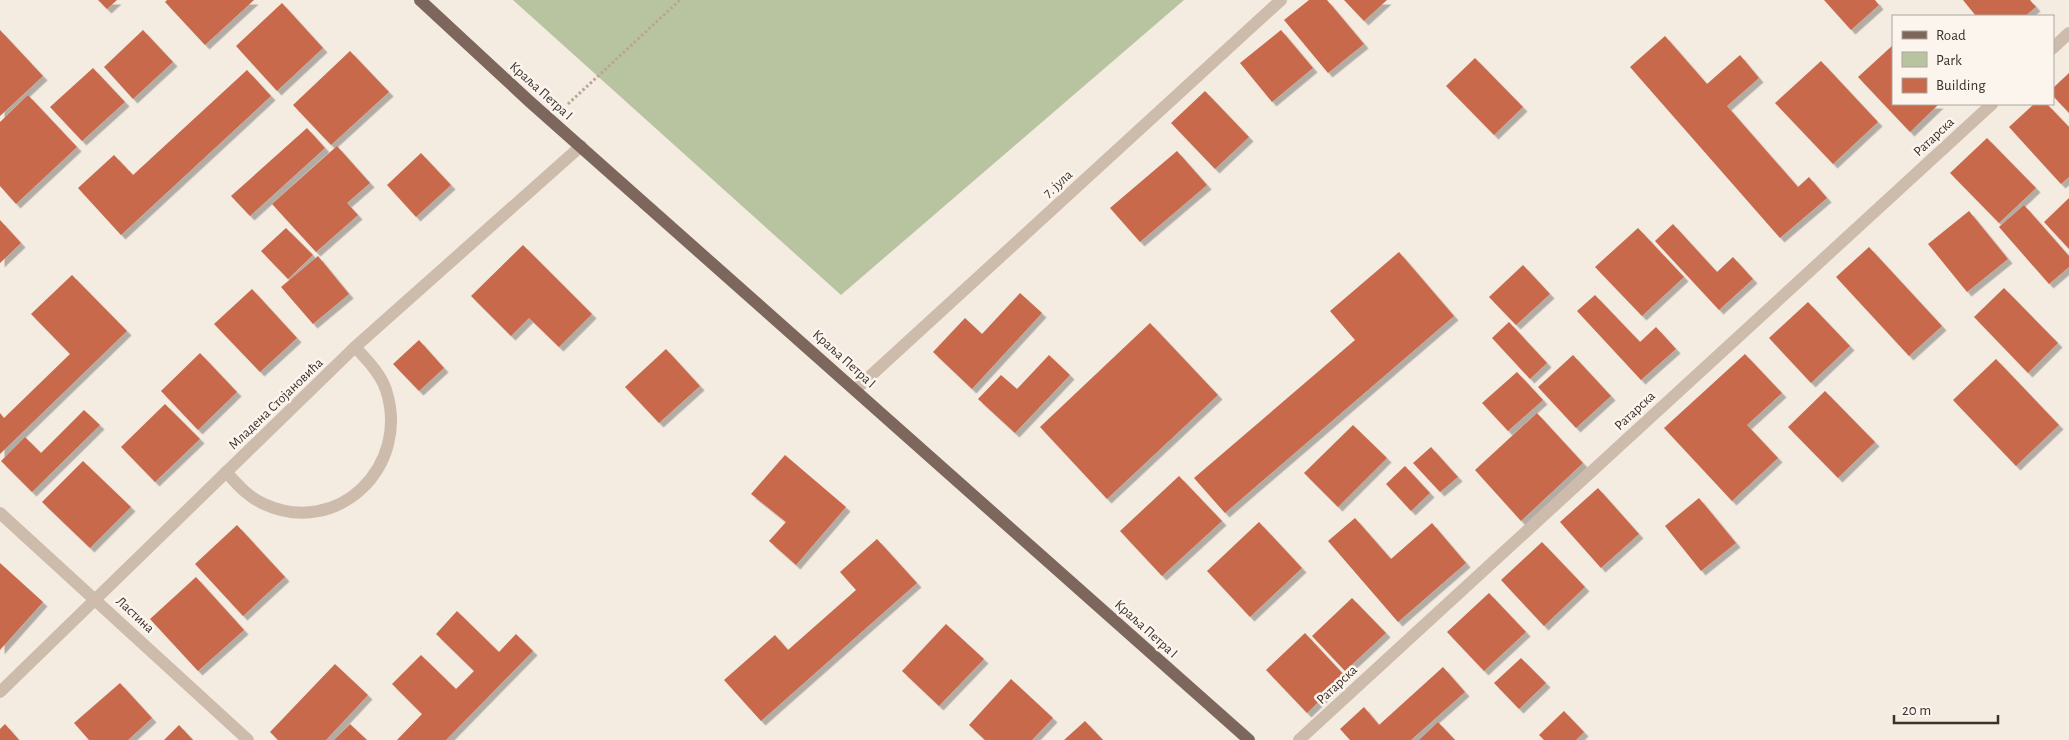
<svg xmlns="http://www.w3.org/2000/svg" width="2069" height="740" font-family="'Alegreya Sans',sans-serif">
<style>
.green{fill:#b8c4a0}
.building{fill:#c8694b;filter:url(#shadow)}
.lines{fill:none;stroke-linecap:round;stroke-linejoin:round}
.path{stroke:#b9a596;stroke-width:3;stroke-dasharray:2.5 2.5;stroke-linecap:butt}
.minor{stroke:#cdbbac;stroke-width:12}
.major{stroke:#7d675c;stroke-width:12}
.labels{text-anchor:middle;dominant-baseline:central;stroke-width:5;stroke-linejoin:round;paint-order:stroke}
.street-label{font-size:14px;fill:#3b302b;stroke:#fbf5ee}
</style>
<defs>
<filter id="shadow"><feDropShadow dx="4.5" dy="4.5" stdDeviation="0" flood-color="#0004"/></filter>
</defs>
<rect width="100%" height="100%" fill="#f4ebe1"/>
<polygon class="green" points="513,0 1184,0 841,295"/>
<g class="building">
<polygon points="98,0 117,0 107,9"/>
<polygon points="167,0 254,0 205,45 165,2"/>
<polygon points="1309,0 1327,0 1364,44 1328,73 1284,20"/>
<polygon points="1344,0 1387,0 1364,21"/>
<polygon points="1824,0 1875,0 1879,5 1851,30"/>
<polygon points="1963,0 2030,0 2036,7 2025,16 1976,16"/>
<polygon points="282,3 323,48 277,91 236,46"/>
<polygon points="0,30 43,76 0,116"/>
<polygon points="143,30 173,62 133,99 104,67"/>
<polygon points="1281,30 1313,68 1272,102 1240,63"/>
<polygon points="1665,36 1707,84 1740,55 1759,78 1727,106 1798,187 1809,177 1827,198 1780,238 1630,67"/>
<polygon points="1893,45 1893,104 1939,104 1910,132 1858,77"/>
<polygon points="350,51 389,92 331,145 293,105"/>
<polygon points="1475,58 1523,107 1494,135 1446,86"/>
<polygon points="1821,61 1878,122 1833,164 1775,103"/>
<polygon points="93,68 125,102 82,141 50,107"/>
<polygon points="247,70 271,96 121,235 78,188 114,155 133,175"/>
<polygon points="2069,73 2069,113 2053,96 2053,88"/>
<polygon points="1205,91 1249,137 1215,169 1171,123"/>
<polygon points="28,95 77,147 16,204 0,186 0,122"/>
<polygon points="2034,104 2047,104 2069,127 2069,177 2061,184 2009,127"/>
<polygon points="307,128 325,148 250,216 231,196"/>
<polygon points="1987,138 2036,188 1999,223 1950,173"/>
<polygon points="337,146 370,183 347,203 358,215 316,252 272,204"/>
<polygon points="1177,151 1207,185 1140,242 1110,208"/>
<polygon points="421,153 451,185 416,217 387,185"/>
<polygon points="2069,198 2069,249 2044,222"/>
<polygon points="2024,205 2069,256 2069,267 2049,284 1999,227"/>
<polygon points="1969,211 2008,259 1967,292 1928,244"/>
<polygon points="0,220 21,243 0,263"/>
<polygon points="1673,224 1717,272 1733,257 1753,279 1719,310 1655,241"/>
<polygon points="286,228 313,255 288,279 261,251"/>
<polygon points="1638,228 1684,277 1642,316 1595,267"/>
<polygon points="523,245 592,314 559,347 529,318 511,336 471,296"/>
<polygon points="1869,247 1942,326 1909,356 1836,277"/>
<polygon points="1399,252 1454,316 1225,513 1194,478 1355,340 1330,311"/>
<polygon points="318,256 349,294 313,324 281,287"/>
<polygon points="1523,265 1550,294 1516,325 1489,297"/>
<polygon points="72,275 127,331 0,454 0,413 4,418 70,354 31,314"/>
<polygon points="2004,288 2058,343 2028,373 1974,317"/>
<polygon points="252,289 297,338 260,372 214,324"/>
<polygon points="1020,293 1042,313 972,389 933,352 965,318 982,334"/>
<polygon points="1595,295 1640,342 1656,327 1676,349 1641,380 1577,311"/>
<polygon points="1808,302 1850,346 1811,383 1769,338"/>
<polygon points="1509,322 1547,363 1530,379 1492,338"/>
<polygon points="1150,323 1218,395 1107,499 1040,427"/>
<polygon points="419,340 444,368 419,391 393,364"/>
<polygon points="666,349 700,386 659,423 625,387"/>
<polygon points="200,353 237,392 198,430 161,391"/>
<polygon points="1745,354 1782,393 1747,425 1778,458 1732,501 1664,428"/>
<polygon points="1049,355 1070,375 1015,433 978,399 1001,375 1017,389"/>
<polygon points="1573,355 1611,396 1576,428 1538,387"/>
<polygon points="1996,359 2059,425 2016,466 1953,400"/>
<polygon points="1517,372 1543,400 1508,431 1482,403"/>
<polygon points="1825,391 1875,442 1838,478 1788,427"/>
<polygon points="165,404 200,439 155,482 121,447"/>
<polygon points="84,410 100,425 32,492 1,461 25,437 41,453"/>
<polygon points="1537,413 1583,463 1521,521 1475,470"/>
<polygon points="1353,425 1387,458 1338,507 1304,473"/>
<polygon points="1431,447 1458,477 1440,492 1413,463"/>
<polygon points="785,455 846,507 796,565 769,541 786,522 751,494"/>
<polygon points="83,461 131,507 90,548 42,502"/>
<polygon points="1405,466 1430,493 1411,511 1386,484"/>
<polygon points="1179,476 1222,521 1162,576 1120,531"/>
<polygon points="1598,488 1639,534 1601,568 1560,522"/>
<polygon points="1699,498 1736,543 1701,571 1665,526"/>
<polygon points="1355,518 1391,559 1432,523 1466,563 1398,622 1328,541"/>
<polygon points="1259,522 1302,568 1250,617 1207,571"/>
<polygon points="237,525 285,577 243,616 195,564"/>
<polygon points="877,539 917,583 761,721 724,680 775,635 788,650 856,590 840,572"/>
<polygon points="1542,542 1585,587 1544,626 1501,580"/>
<polygon points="0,563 43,602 0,650"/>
<polygon points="196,577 244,630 198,671 150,619"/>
<polygon points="1489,593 1526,632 1484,671 1447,632"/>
<polygon points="1352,598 1386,633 1345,671 1312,636"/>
<polygon points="457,611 499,652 516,634 533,651 446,740 397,740 422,714 392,684 421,655 456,689 474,671 436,634"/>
<polygon points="946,624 984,659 939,706 902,671"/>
<polygon points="1305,633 1345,676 1307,713 1266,670"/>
<polygon points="1521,658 1546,683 1519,709 1494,683"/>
<polygon points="335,664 368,695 326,740 278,740 270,732"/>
<polygon points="1443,667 1465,692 1411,740 1350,740 1340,729 1364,707 1379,725"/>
<polygon points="1011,679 1053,718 1032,740 985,740 969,725"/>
<polygon points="120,683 152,718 128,740 89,740 74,723"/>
<polygon points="1564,711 1584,732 1576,740 1544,740 1539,735"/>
<polygon points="1085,721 1103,740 1064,740"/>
<polygon points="1438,722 1455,740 1419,740"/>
<polygon points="5,724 19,740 0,740 0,729"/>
<polygon points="350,724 367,740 334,740"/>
<polygon points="179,725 193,740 164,740"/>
</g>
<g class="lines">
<polyline class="path" points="568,104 680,0"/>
<g class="minor">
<polyline points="2053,48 2069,33"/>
<polyline points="855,390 1281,0"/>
<path d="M226 472C237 484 248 497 264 504 338 538 411 466 386 390 381 374 367 360 355 347"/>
<polyline points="0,513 248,740"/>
<polyline points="0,692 355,347 581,146"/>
<polyline points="1299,740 1992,104"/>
</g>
<polyline class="major" points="420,0 529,101 1249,740"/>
</g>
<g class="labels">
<g class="street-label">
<text transform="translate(541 91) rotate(42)">Краља Петра I</text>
<text transform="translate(1934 137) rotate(-43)">Ратарска</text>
<text transform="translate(1058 184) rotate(-42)">7. јула</text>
<text transform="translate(844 359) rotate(42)">Краља Петра I</text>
<text transform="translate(276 404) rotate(-44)">Младена Стојановића</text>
<text transform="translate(1635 411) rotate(-43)">Ратарска</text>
<text transform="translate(135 615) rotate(43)">Ластина</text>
<text transform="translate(1146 629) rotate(42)">Краља Петра I</text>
<text transform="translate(1337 685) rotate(-43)">Ратарска</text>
</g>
</g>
<rect x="1892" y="15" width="162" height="90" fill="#fbf5ee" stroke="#aea6a0"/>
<rect x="1902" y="31" width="25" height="8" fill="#7d675c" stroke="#aea6a0"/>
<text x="1936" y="40" font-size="15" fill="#3b302b">Road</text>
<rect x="1902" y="52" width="25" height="15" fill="#b8c4a0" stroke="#aea6a0"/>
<text x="1936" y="65" font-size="15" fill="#3b302b">Park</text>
<rect x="1902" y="78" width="25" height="15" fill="#c8694b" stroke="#aea6a0"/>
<text x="1936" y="90" font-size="15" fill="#3b302b">Building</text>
<path d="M1894 715v8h104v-8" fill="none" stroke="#3b302b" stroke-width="2.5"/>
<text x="1902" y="715" font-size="15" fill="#3b302b" stroke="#fbf5ee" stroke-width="4" paint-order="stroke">20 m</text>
</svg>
